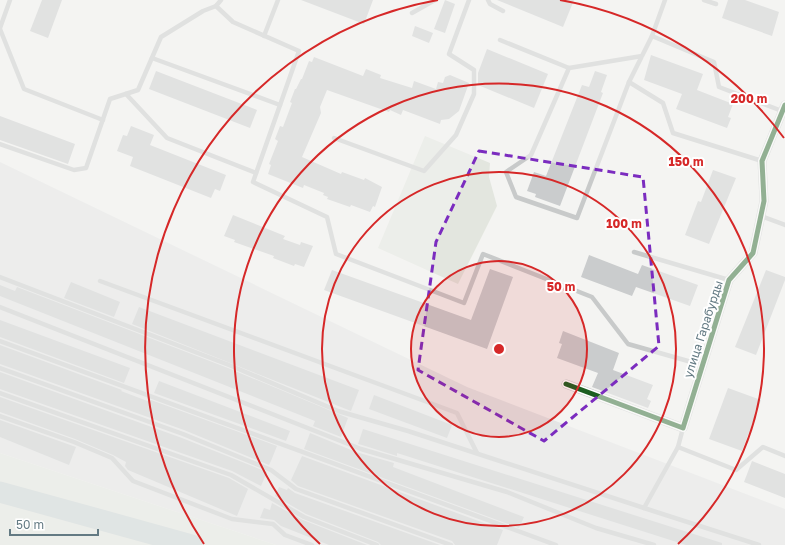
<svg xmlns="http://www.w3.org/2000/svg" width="785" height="545" font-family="'Golos Text',sans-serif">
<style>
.built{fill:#e4e5e5}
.green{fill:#e3e6df}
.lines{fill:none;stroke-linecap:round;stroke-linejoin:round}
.river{stroke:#c7d2d3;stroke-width:21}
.building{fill:#cacccd}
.service{stroke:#c8caca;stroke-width:4.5}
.minor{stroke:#c8caca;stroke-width:9}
.cycleway-casing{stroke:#fff;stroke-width:8}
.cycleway{stroke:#1b5e20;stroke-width:5}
.marked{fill:none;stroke:#7b2cbf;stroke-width:3;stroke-dasharray:8 5;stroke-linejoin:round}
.ring{fill:none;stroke:#d62828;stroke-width:2}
.labels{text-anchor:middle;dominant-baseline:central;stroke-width:4;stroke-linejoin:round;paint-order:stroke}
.street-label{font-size:12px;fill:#637a83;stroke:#fff}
.centre{fill:#d62828;stroke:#fff;stroke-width:2}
.ring-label{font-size:12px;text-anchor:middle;font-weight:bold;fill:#d62828;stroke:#fff;stroke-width:4;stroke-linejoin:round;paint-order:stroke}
</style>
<rect width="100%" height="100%" fill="#f4f4f2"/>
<polygon class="built" points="0,162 467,387 785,509 785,545 276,545 0,453"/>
<g class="green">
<polygon points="425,136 490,163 489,177 497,206 458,284 378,248"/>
<polygon points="0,453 276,545 0,545"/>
</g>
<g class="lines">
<polyline class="river" points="0,492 192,545"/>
</g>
<g class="building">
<polygon points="42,0 62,0 48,38 30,31"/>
<polygon points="301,0 373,0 364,24"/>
<polygon points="445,0 455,4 445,33 434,29"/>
<polygon points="497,0 574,0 563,27"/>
<polygon points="728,0 745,0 779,12 772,36 722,18"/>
<polygon points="415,26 433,33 429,43 412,36"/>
<polygon points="487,49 548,74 534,108 478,85 478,73"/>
<polygon points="651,55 703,74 697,90 733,104 728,117 731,118 727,128 676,109 682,94 644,80"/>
<polygon points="314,57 363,76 366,69 381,75 380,78 412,88 414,81 436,89 438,82 443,83 445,77 450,75 469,83 459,111 449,119 441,120 440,124 403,110 401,115 390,110 389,112 327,90 320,107 321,113 302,157 341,174 342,172 364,180 365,178 382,187 375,207 373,206 370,212 351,205 350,207 327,199 328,197 323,195 324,193 304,185 303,188 268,174 271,165 269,164 278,141 275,139 280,126 283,127 292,103 290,102 295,89 296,89 301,79 302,79 309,61 312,62"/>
<polygon points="156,71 257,110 250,128 149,89"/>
<polygon points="595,71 607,75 601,92 603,93 560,206 535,197 536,194 527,191 534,172 546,176 582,85 589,87"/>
<polygon points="0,116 75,144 68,164 0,140"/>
<polygon points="131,126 154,135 150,145 226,175 220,191 215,189 211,198 130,166 133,157 117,151 123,135 127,136"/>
<polygon points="713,170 736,178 709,244 685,235 698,201 701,202"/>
<polygon points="233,215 285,236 283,239 300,245 301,242 313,246 304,267 295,264 294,266 273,258 274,256 234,242 235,240 224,236"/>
<polygon points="589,255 638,274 642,265 698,285 690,306 636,287 632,296 581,277"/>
<polygon points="490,269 513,277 487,349 324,290 332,270 471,320"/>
<polygon points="766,270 785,277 785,280 756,355 735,347"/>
<polygon points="71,282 120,302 114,317 64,298"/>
<polygon points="0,285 15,291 17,287 228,368 348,418 341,437 313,426 315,421 0,296"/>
<polygon points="139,307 359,390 351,411 132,324"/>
<polygon points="0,320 130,368 124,383 0,337"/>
<polygon points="563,331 619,353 613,370 653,385 647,399 651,401 648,408 592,387 598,373 557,358 562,344 559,343"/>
<polygon points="0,345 122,390 121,391 150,402 151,400 277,446 271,461 269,465 184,430 0,364"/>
<polygon points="0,372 182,438 267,472 261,486 232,471 0,389"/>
<polygon points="159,381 290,431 286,441 154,393"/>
<polygon points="728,388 761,400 742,451 709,439"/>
<polygon points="374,395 452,425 447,438 369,409"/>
<polygon points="0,397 229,478 248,489 237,516 128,470 125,466 126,462 113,455 75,439 0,412"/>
<polygon points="0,420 76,447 69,465 0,437"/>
<polygon points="363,429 722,543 722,545 686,545 397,453 397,456 362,445 358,444"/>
<polygon points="310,433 356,452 394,463 393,467 524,517 519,528 304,449"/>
<polygon points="302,456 503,530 497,545 455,545 452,541 298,486 291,480"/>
<polygon points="752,461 785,474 785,498 744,482"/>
<polygon points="279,487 287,490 288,488 295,493 440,545 381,545 378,542 306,514 275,496"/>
<polygon points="272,503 303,520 367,545 329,545 281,526 274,520 260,518 264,508 270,510"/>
</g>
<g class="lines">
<g class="service">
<polyline points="488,0 490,4 503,11"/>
<polyline points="704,0 716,4"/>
<polyline points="216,6 233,22 299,51 253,182 327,217 336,254 464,303 483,254 592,297 628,344 702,365"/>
<polyline points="412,13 435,0"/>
<polyline points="0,28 10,0"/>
<polyline points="0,29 24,89 103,120"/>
<polyline points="264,36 278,0"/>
<polyline points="652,36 714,62 719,87 782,111"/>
<polyline points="500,40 569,68"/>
<polyline points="642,56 569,68 531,155 506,172 516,197 577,218 629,82 652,36 665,0"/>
<polyline points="152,58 280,105"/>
<polyline points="629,82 663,103 673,133 762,161"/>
<polyline points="126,94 167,138 256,173"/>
<polyline points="334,138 424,171 456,135 474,94 474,70 449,54 469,0"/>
<polyline points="0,144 74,170 86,168 110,99 138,90 161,37 203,11 216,6 221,0"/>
<polyline points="761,216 785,225"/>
<polyline points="634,252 729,280"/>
<polyline points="0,277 229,365 338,411 408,431 644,508 678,447"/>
<polyline points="100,281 457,413 477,453"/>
<polyline points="0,307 361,449 507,492 596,528 654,545"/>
<polyline points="0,341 556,545"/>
<polyline points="0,368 183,434 271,470 296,489 451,545"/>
<polyline points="0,393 231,475 304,517 377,545"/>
<polyline points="0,416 74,442 112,458 133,481 232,519 273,524 285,535 312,545"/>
<polyline points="683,428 678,447 736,470 763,447 785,456"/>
<polyline points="644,508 759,545"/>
</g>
<polyline class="minor" points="566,384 683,428 729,280 753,253 764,201 762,161 785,105"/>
<g class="cycleway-casing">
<polyline id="cycleway" points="566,384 683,428 729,280 753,253 764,201 762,161 785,105"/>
</g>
<use href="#cycleway" class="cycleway"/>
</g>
<path d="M0 0H785V545H0ZM479 151 643 177 659 346 544 441 418 370 436 242Z" fill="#f4f4f2" fill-opacity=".55" fill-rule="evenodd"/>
<path class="marked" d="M479 151 643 177 659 346 544 441 418 370 436 242Z"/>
<circle cx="499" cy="349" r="88" fill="#d62828" fill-opacity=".12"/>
<g class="ring">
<circle cx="499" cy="349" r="88"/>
<circle cx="499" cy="349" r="177"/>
<path d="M320 544A265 265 0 1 1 678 544"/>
<path d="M204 544A354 354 0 0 1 438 0M560 0A354 354 0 0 1 784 138"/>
</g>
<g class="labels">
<g class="street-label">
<text transform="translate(703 329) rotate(-72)">улица Гарабурды</text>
</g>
</g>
<circle cx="499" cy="349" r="6" class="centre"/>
<g class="ring-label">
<text x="749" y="103">200 m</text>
<text x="686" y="166">150 m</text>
<text x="624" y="228">100 m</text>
<text x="561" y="291">50 m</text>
</g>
<path d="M10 529v6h88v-6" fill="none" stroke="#637a83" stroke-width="2"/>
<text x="16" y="529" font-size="12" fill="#637a83" stroke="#ffffff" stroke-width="3" paint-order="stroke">50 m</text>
</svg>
